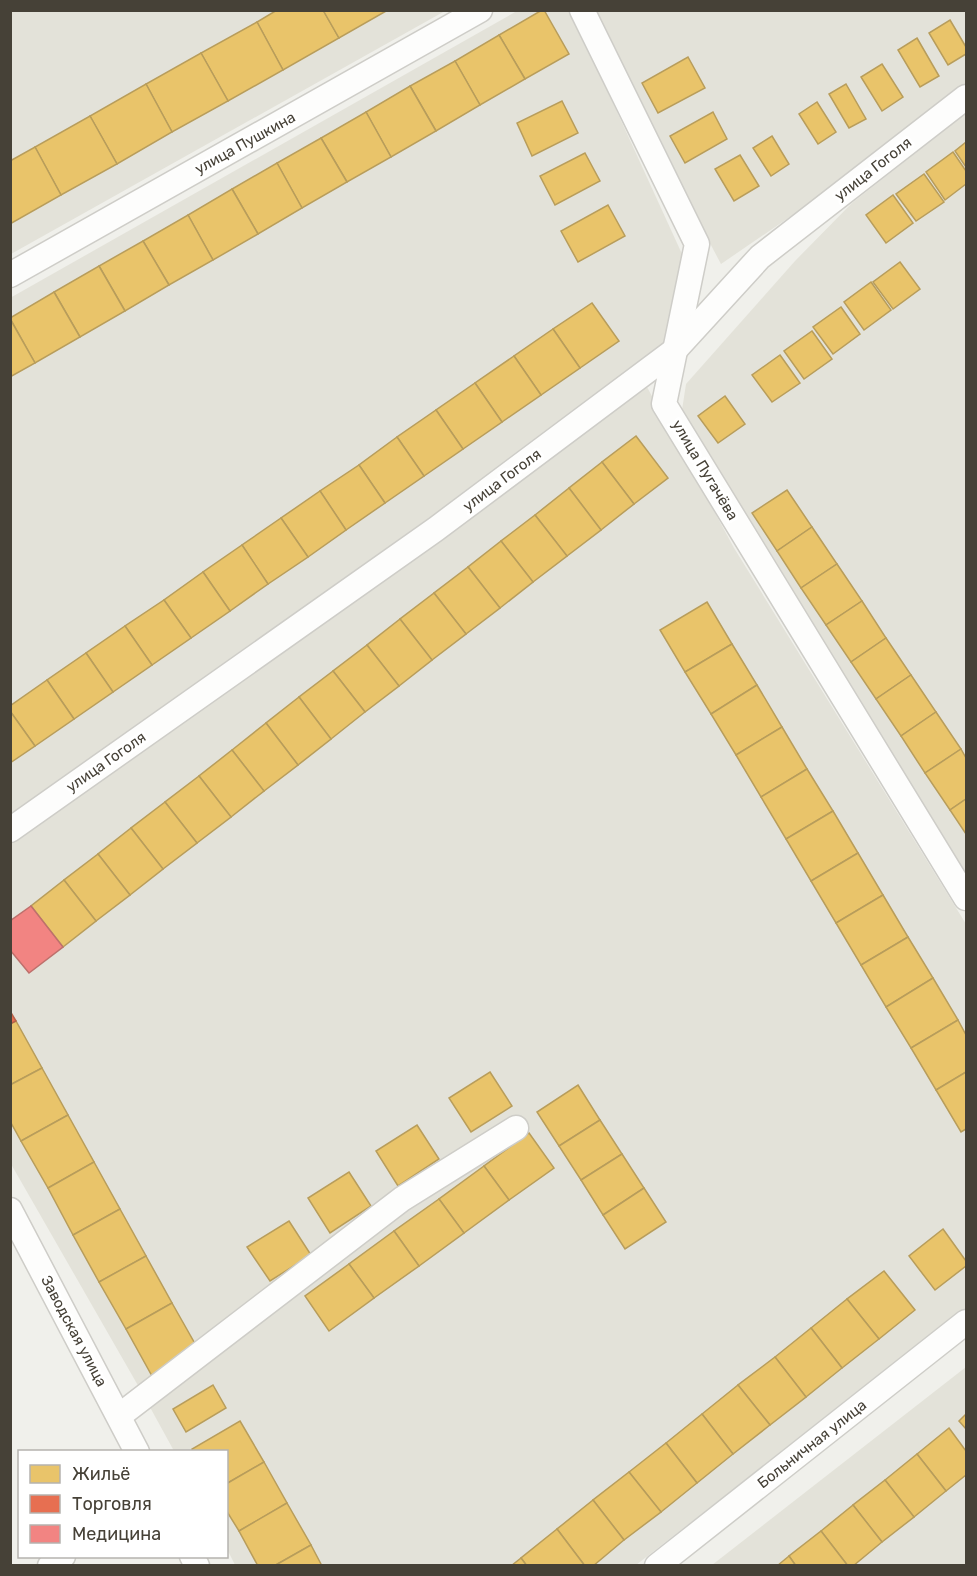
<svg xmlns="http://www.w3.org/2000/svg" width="977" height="1576" font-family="Rubik,sans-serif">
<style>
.residential{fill:#e3e2d9}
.homes{fill:#e9c46a;stroke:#b89d5b;stroke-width:1.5}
.shops{fill:#e76f51;stroke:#b76149;stroke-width:1.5}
.health{fill:#f28482;stroke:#be706c;stroke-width:1.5}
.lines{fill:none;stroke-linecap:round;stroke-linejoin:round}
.minor-casing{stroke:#cecdc8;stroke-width:27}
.minor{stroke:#fdfdfc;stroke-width:24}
.labels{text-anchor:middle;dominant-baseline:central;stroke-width:6;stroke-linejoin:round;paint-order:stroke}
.street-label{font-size:15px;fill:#464137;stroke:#fff}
</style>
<rect width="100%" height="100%" fill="#f0f0eb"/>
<g class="residential">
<polygon points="11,11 445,11 11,254"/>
<polygon points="517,11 571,11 682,254 677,309 667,349 11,817 10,298"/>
<polygon points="595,11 966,11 966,96 721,264 664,157"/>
<polygon points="966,113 966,884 685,423 682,410 686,384 795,261 852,203"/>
<polygon points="647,387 734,548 966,924 966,1308 636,1565 235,1565 227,1549 226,1452 174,1451 140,1389 11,1164 10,842"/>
<polygon points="966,1367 966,1565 712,1565"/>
</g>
<g class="homes">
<polygon points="277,10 323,10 339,38 283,70 257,22"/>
<polygon points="323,10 388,10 339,38"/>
<polygon points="542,10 544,10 569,54 525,79 499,35"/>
<polygon points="950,20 966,47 966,54 948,65 929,33"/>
<polygon points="257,22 283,70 228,101 201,53"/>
<polygon points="499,35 525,79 480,105 455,61"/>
<polygon points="917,38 939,76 920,87 898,50"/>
<polygon points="201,53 228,101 172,132 146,84"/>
<polygon points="688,57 705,88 658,113 642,83"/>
<polygon points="455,61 480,105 436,131 410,86"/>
<polygon points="882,64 903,97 882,111 861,77"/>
<polygon points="146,84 172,132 117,164 90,116"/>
<polygon points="846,84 866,119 849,128 829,94"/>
<polygon points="410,86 436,131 391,157 366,112"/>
<polygon points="562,101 578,133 532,156 517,123"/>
<polygon points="817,102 836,132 818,144 799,114"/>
<polygon points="366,112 391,157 347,182 321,138"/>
<polygon points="713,112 727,139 685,163 670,136"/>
<polygon points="90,116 117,164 61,195 35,147"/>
<polygon points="772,136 789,164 771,176 753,148"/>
<polygon points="321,138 347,182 302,208 277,163"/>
<polygon points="966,142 966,167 955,151"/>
<polygon points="35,147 61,195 10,224 10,161"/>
<polygon points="953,152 966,171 966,184 945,200 926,172"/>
<polygon points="585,153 600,181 555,205 540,176"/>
<polygon points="740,155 759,186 734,201 715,169"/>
<polygon points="277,163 302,208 258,234 232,189"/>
<polygon points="924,174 944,202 916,221 896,194"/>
<polygon points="232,189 258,234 213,260 188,215"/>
<polygon points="893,195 913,223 886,243 866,215"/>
<polygon points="608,205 625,236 578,262 561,231"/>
<polygon points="188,215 213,260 169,285 143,241"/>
<polygon points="143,241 169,285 125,311 99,266"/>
<polygon points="900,262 920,289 893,309 873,282"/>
<polygon points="99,266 125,311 80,337 54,292"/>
<polygon points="871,282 891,310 864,330 844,302"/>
<polygon points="54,292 80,337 35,363 10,318"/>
<polygon points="592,303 619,341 580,368 553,329"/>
<polygon points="841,307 860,334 833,354 813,327"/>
<polygon points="10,319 35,363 10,377"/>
<polygon points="553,329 580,368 541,395 514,356"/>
<polygon points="812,331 832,359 804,379 784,351"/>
<polygon points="780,355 800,383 772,402 752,375"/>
<polygon points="514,356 541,395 502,422 475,383"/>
<polygon points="475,383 502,422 463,449 436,410"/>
<polygon points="725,396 745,424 718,443 698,416"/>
<polygon points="436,410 463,449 424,476 397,437"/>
<polygon points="636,436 668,478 634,504 602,462"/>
<polygon points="397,437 424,476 385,503 359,465"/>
<polygon points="602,462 634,504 601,530 569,488"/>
<polygon points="359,465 385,503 346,530 320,491"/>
<polygon points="569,488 601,530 567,556 535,515"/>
<polygon points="787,490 812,527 777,551 752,513"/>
<polygon points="320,491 346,530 308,557 281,518"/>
<polygon points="535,515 567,556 533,582 501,541"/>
<polygon points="281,518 308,557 268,584 242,545"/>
<polygon points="812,527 837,564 801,588 777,551"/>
<polygon points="501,541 533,582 500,608 468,567"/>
<polygon points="242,545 268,584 230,611 203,572"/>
<polygon points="837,564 862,601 826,625 801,588"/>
<polygon points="468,567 500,608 466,634 434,593"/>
<polygon points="203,572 230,611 191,638 164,600"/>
<polygon points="434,593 466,634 432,660 400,619"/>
<polygon points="164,600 191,638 152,665 125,626"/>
<polygon points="862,601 886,638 851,662 826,625"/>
<polygon points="707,602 732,644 685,672 660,630"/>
<polygon points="400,619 432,660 399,686 367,645"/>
<polygon points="125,626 152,665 113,692 86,653"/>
<polygon points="886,638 911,675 876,699 851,662"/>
<polygon points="732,644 757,685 711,714 685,672"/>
<polygon points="367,645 399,686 365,712 333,671"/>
<polygon points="86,653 113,692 74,719 47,680"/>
<polygon points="333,671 365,712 331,739 299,697"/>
<polygon points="911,675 936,712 901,736 876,699"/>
<polygon points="47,680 74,719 35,746 10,711 10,706"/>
<polygon points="757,685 782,727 736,755 711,714"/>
<polygon points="299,697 331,739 298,765 266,723"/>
<polygon points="10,711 35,746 10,763"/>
<polygon points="936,712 961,749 925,773 901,736"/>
<polygon points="266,723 298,765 264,791 232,750"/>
<polygon points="782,727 807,769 761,797 736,755"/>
<polygon points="961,749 966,758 966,799 950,810 925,773"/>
<polygon points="232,750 264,791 231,817 199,776"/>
<polygon points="807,769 833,811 786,839 761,797"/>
<polygon points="199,776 231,817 197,843 165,802"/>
<polygon points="966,799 966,834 950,810"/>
<polygon points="165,802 197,843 163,869 131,828"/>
<polygon points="833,811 858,853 811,881 786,839"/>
<polygon points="131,828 163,869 130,895 98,854"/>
<polygon points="858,853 883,895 836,923 811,881"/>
<polygon points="98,854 130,895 96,921 64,880"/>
<polygon points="64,880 96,921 63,947 31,906"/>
<polygon points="883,895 908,937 861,965 836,923"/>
<polygon points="908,937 933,978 886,1007 861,965"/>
<polygon points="933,978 958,1020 911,1048 886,1007"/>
<polygon points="958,1020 966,1035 966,1072 936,1090 911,1048"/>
<polygon points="16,1021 42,1068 10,1085 10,1024"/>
<polygon points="42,1068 68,1115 21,1141 10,1121 10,1085"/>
<polygon points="490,1072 512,1106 471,1132 449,1098"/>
<polygon points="966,1072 966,1129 961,1132 936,1090"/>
<polygon points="578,1085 600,1120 559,1146 537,1112"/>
<polygon points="68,1115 94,1162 48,1188 21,1141"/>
<polygon points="600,1120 622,1154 581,1180 559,1146"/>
<polygon points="417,1125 439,1159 398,1186 376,1151"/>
<polygon points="529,1133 554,1168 509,1200 484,1166"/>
<polygon points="622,1154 644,1188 603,1215 581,1180"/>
<polygon points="94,1162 120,1209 73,1235 48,1188"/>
<polygon points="484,1166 509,1200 464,1233 439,1199"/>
<polygon points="349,1172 371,1206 330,1233 308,1198"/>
<polygon points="644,1188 666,1222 625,1249 603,1215"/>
<polygon points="439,1199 464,1233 419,1266 394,1231"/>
<polygon points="120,1209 146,1256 99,1282 73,1235"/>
<polygon points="289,1221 311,1255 270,1281 247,1247"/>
<polygon points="943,1229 966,1261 966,1266 935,1290 909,1256"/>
<polygon points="394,1231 419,1266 374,1298 349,1264"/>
<polygon points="146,1256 172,1303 126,1329 99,1282"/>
<polygon points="349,1264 374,1298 329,1331 305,1296"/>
<polygon points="884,1271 915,1310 879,1339 847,1299"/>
<polygon points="847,1299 879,1339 842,1368 811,1328"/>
<polygon points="172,1303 198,1349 152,1376 126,1329"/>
<polygon points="811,1328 842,1368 806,1397 775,1357"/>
<polygon points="775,1357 806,1397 770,1425 738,1385"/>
<polygon points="213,1385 226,1408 186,1432 173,1409"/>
<polygon points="738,1385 770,1425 733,1454 702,1414"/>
<polygon points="702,1414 733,1454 697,1483 666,1443"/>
<polygon points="966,1414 966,1429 959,1421"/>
<polygon points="240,1421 264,1462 226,1484 226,1452 193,1452 192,1449"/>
<polygon points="949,1428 966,1451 966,1475 946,1491 917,1454"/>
<polygon points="666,1443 697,1483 661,1512 629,1472"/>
<polygon points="917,1454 946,1491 914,1517 885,1480"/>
<polygon points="264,1462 287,1503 239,1531 226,1510 226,1484"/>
<polygon points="629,1472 661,1512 624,1540 593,1500"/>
<polygon points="885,1480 914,1517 882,1542 853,1505"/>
<polygon points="593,1500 624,1540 593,1566 585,1566 557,1529"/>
<polygon points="287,1503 311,1545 274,1566 258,1566 239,1531"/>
<polygon points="853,1505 882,1542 853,1566 848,1566 821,1531"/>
<polygon points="557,1529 585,1566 527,1566 521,1558"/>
<polygon points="821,1531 848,1566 796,1566 789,1556"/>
<polygon points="311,1545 322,1566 274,1566"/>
<polygon points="789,1556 796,1566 777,1566"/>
<polygon points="521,1558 527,1566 511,1566"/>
</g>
<polygon class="shops" points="10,1011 16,1021 10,1024"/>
<polygon class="health" points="31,906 63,947 29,973 10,950 10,921"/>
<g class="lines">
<g class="minor-casing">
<g id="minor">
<polyline points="582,10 697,244 664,404 966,898"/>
<polyline points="10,275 480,10"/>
<polyline points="10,830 436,529 675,350 760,257 966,97"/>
<polyline points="10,1210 137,1452"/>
<polyline points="119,1416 402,1199 516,1128"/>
<polyline points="192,1556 197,1566"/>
<polyline points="50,1566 63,1556"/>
<polyline points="657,1566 966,1322"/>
</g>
</g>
<use href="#minor" class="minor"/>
</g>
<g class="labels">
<g class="street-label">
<text transform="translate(245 143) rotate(-29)">улица Пушкина</text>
<text transform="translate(873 169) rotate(-38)">улица Гоголя</text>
<text transform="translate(705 470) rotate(59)">улица Пугачёва</text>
<text transform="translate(502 480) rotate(-37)">улица Гоголя</text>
<text transform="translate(106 762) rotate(-35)">улица Гоголя</text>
<text transform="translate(74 1331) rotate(62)">Заводская улица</text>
<text transform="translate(812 1444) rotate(-38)">Больничная улица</text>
</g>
</g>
<rect width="977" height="1576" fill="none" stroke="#464137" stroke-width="24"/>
<rect x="18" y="1450" width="210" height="108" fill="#ffffff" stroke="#b5b3af" stroke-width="1.5"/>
<rect x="30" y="1465" width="30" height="18" fill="#e9c46a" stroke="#b5b3af" stroke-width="1.5"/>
<text x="72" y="1480" font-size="18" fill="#464137">Жильё</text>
<rect x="30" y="1495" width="30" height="18" fill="#e76f51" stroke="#b5b3af" stroke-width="1.5"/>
<text x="72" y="1510" font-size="18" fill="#464137">Торговля</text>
<rect x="30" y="1525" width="30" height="18" fill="#f28482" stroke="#b5b3af" stroke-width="1.5"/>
<text x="72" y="1540" font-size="18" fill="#464137">Медицина</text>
</svg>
